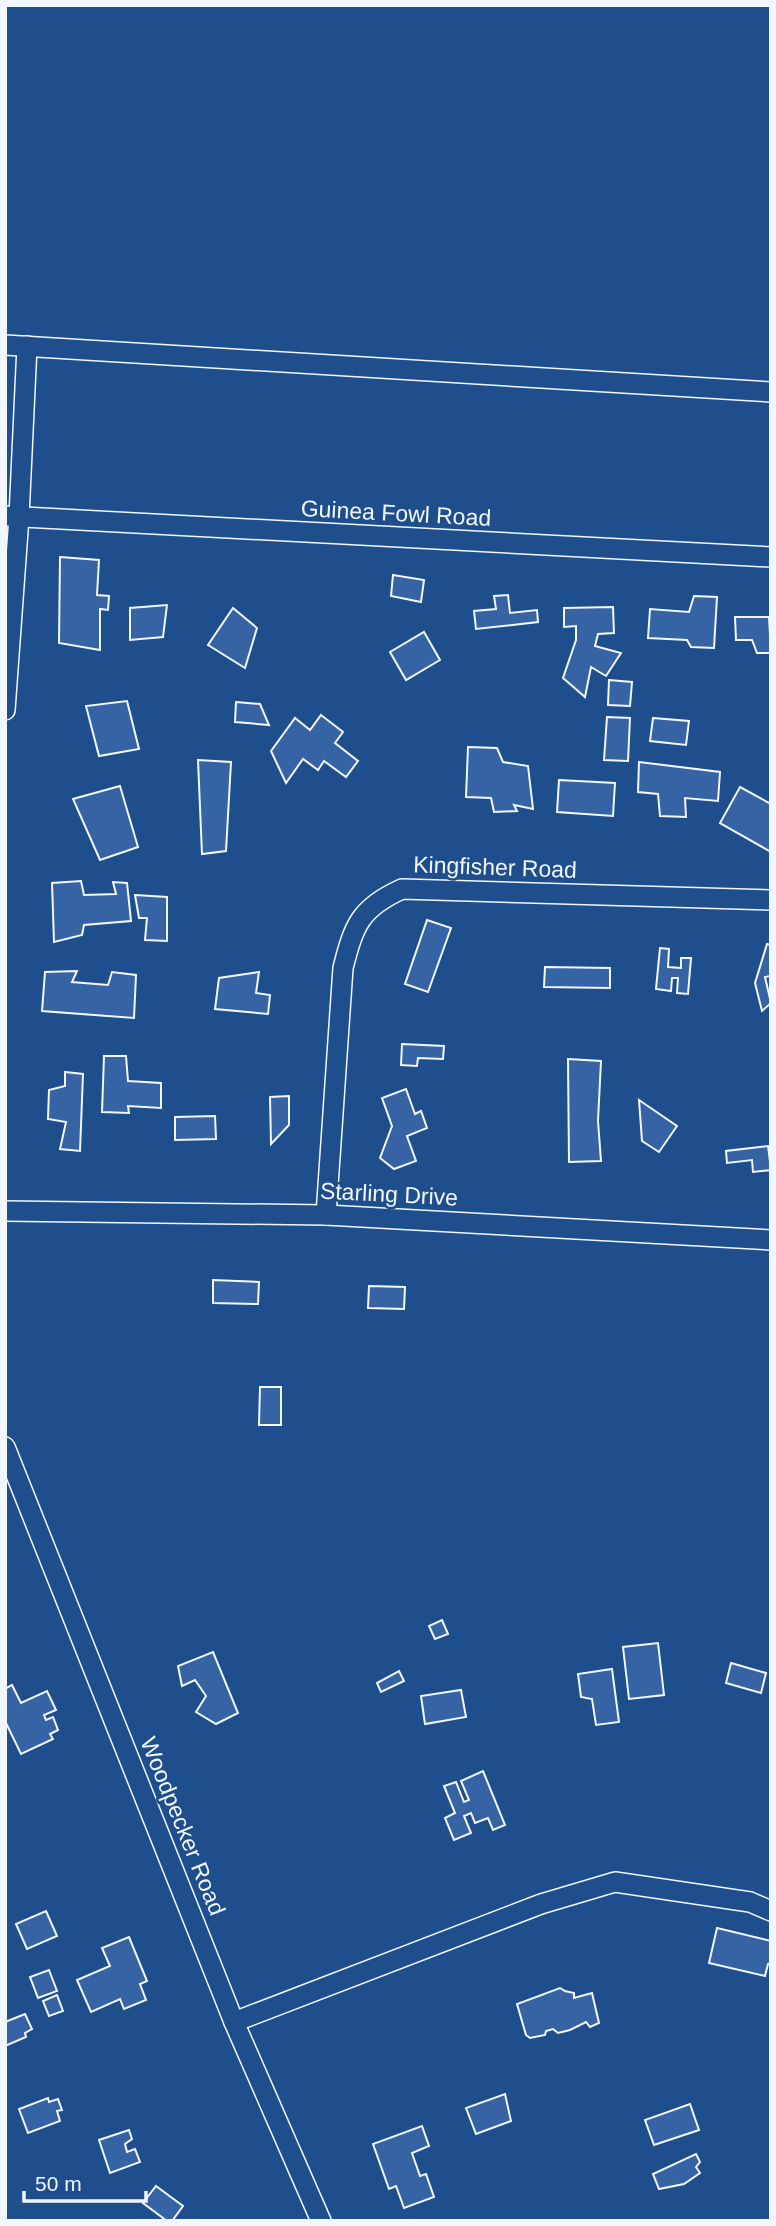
<svg xmlns="http://www.w3.org/2000/svg" width="776" height="2226" font-family="Arial,sans-serif">
<style>
.building{fill:#3563a3;stroke:#f2f6ff;stroke-width:2}
.lines{fill:none;stroke-linecap:round;stroke-linejoin:round}
.minor-casing{stroke:#f2f6ff;stroke-width:22}
.minor{stroke:#1f4e8c;stroke-width:19}
.labels{text-anchor:middle;dominant-baseline:central;stroke-width:5;stroke-linejoin:round;paint-order:stroke}
.street-label{font-size:23px;fill:#f2f6ff;stroke:#1f4e8c}
</style>
<rect width="100%" height="100%" fill="#1f4e8c"/>
<g class="building">
<polygon points="60,557 99,560 97,595 109,596 108,610 100,609 100,650 59,643"/>
<polygon points="393,575 424,580 421,602 391,596"/>
<polygon points="508,595 510,613 537,610 538,622 476,629 474,611 496,609 494,596"/>
<polygon points="694,596 717,597 714,648 691,647 687,640 648,638 650,609 689,612"/>
<polygon points="167,605 163,637 130,640 130,608"/>
<polygon points="613,607 614,633 598,634 595,646 621,653 606,676 591,667 585,697 563,678 576,640 576,626 564,627 564,608"/>
<polygon points="233,608 257,628 245,668 208,645"/>
<polygon points="735,617 769,617 771,653 757,653 752,640 736,640"/>
<polygon points="424,632 440,660 406,680 390,652"/>
<polygon points="609,680 632,682 630,706 608,705"/>
<polygon points="127,701 139,749 99,756 86,706"/>
<polygon points="236,702 260,704 269,725 235,722"/>
<polygon points="321,715 343,732 335,743 358,761 346,777 324,761 318,770 303,759 286,783 271,751 295,718 310,730"/>
<polygon points="607,717 630,718 628,761 604,760"/>
<polygon points="653,718 689,721 686,745 650,741"/>
<polygon points="468,747 497,748 503,762 528,766 533,809 514,805 517,811 494,812 491,798 466,797"/>
<polygon points="198,760 231,762 226,851 202,854"/>
<polygon points="639,762 720,772 718,801 685,798 686,817 660,816 658,794 638,792"/>
<polygon points="559,780 615,783 613,816 557,812"/>
<polygon points="120,786 138,847 100,860 73,799"/>
<polygon points="740,787 771,804 771,852 720,823"/>
<polygon points="81,881 84,895 116,894 113,882 127,883 131,921 84,925 82,935 54,942 52,883"/>
<polygon points="135,895 167,897 167,941 145,940 147,918 139,918"/>
<polygon points="427,920 451,928 428,992 405,984"/>
<polygon points="767,944 771,945 771,976 765,977 771,1003 762,1011 755,983"/>
<polygon points="660,948 669,949 668,967 681,968 681,958 691,958 688,994 677,993 678,978 672,978 671,991 656,989"/>
<polygon points="545,967 610,968 610,988 544,987"/>
<polygon points="77,971 72,982 108,985 112,972 136,975 134,1018 42,1011 45,972"/>
<polygon points="259,972 256,993 270,995 268,1014 215,1009 219,978"/>
<polygon points="402,1044 444,1046 443,1059 418,1058 417,1066 401,1065"/>
<polygon points="104,1056 126,1056 128,1081 161,1083 161,1108 128,1106 129,1113 102,1112"/>
<polygon points="568,1059 601,1061 598,1121 601,1161 569,1162"/>
<polygon points="65,1072 83,1074 80,1151 60,1149 66,1122 48,1119 49,1090 65,1086"/>
<polygon points="406,1089 415,1114 421,1111 427,1128 407,1136 416,1161 394,1169 380,1158 392,1126 382,1098"/>
<polygon points="289,1096 289,1125 271,1144 270,1097"/>
<polygon points="639,1100 677,1126 659,1152 642,1141"/>
<polygon points="215,1116 216,1139 175,1140 175,1117"/>
<polygon points="768,1146 771,1170 753,1172 752,1160 727,1163 726,1151"/>
<polygon points="213,1280 259,1282 258,1304 213,1303"/>
<polygon points="369,1286 405,1287 404,1309 368,1308"/>
<polygon points="260,1387 281,1387 281,1425 259,1425"/>
<polygon points="442,1620 448,1634 435,1639 429,1626"/>
<polygon points="658,1643 664,1695 629,1699 623,1647"/>
<polygon points="213,1652 238,1713 216,1724 196,1712 206,1696 195,1680 182,1686 178,1666"/>
<polygon points="731,1663 766,1673 761,1693 726,1683"/>
<polygon points="612,1669 619,1722 596,1725 592,1699 581,1697 578,1674"/>
<polygon points="399,1671 404,1681 381,1692 377,1683"/>
<polygon points="12,1685 21,1703 47,1691 56,1710 44,1715 46,1720 53,1717 58,1730 50,1734 53,1739 21,1754 5,1721 5,1689"/>
<polygon points="461,1690 466,1717 425,1724 421,1696"/>
<polygon points="483,1771 505,1825 493,1830 488,1818 475,1823 471,1813 464,1816 471,1833 454,1840 445,1818 455,1813 444,1786 456,1782 464,1802 469,1800 461,1781"/>
<polygon points="46,1911 57,1936 27,1949 16,1924"/>
<polygon points="717,1928 771,1941 771,1963 768,1964 765,1976 709,1963"/>
<polygon points="129,1937 147,1981 140,1984 146,2000 124,2009 120,1999 91,2012 77,1980 110,1966 102,1948"/>
<polygon points="49,1970 57,1991 38,1998 30,1977"/>
<polygon points="560,1988 565,1991 574,1993 574,1998 592,1993 599,2023 590,2027 586,2022 570,2030 558,2033 553,2029 546,2031 545,2035 530,2038 526,2035 517,2004"/>
<polygon points="57,1995 63,2011 49,2016 43,2001"/>
<polygon points="25,2014 32,2029 25,2033 26,2037 5,2046 5,2022"/>
<polygon points="505,2094 511,2121 476,2134 466,2108"/>
<polygon points="48,2098 49,2102 58,2099 62,2110 57,2111 60,2121 28,2133 19,2109"/>
<polygon points="690,2104 699,2130 654,2145 645,2120"/>
<polygon points="422,2126 429,2146 412,2153 420,2176 426,2174 434,2197 404,2208 396,2186 389,2189 373,2144"/>
<polygon points="129,2130 132,2139 125,2144 127,2152 135,2149 140,2162 110,2173 99,2140"/>
<polygon points="696,2154 700,2162 696,2167 700,2173 684,2184 659,2189 653,2174"/>
<polygon points="156,2186 183,2206 172,2221 167,2221 143,2203"/>
</g>
<g class="lines">
<g class="minor-casing">
<g id="minor">
<polyline points="5,345 771,392"/>
<polyline points="5,516 771,557"/>
<polyline points="5,710 19,517 27,346"/>
<polyline points="5,1211 326,1215 771,1240"/>
<path d="M326 1215 343 968C354 925 360 908 402 889L771 900"/>
<polyline points="5,1447 234,2022 321,2221"/>
<polyline points="234,2022 541,1904 615,1882 750,1902 771,1911"/>
</g>
</g>
<use href="#minor" class="minor"/>
</g>
<g class="labels">
<g class="street-label">
<text transform="translate(396 513) rotate(3)">Guinea Fowl Road</text>
<text transform="translate(495 867) rotate(2)">Kingfisher Road</text>
<text transform="translate(389 1194) rotate(3)">Starling Drive</text>
<text transform="translate(183 1826) rotate(68)">Woodpecker Road</text>
</g>
</g>
<rect width="776" height="2226" fill="none" stroke="#f2f6ff" stroke-width="14"/>
<path d="M24 2191v10h122v-10" fill="none" stroke="#f2f6ff" stroke-width="3.5"/>
<text x="35" y="2191" font-size="21" fill="#f2f6ff" stroke="#1f4e8c" stroke-width="5" paint-order="stroke">50 m</text>
</svg>
